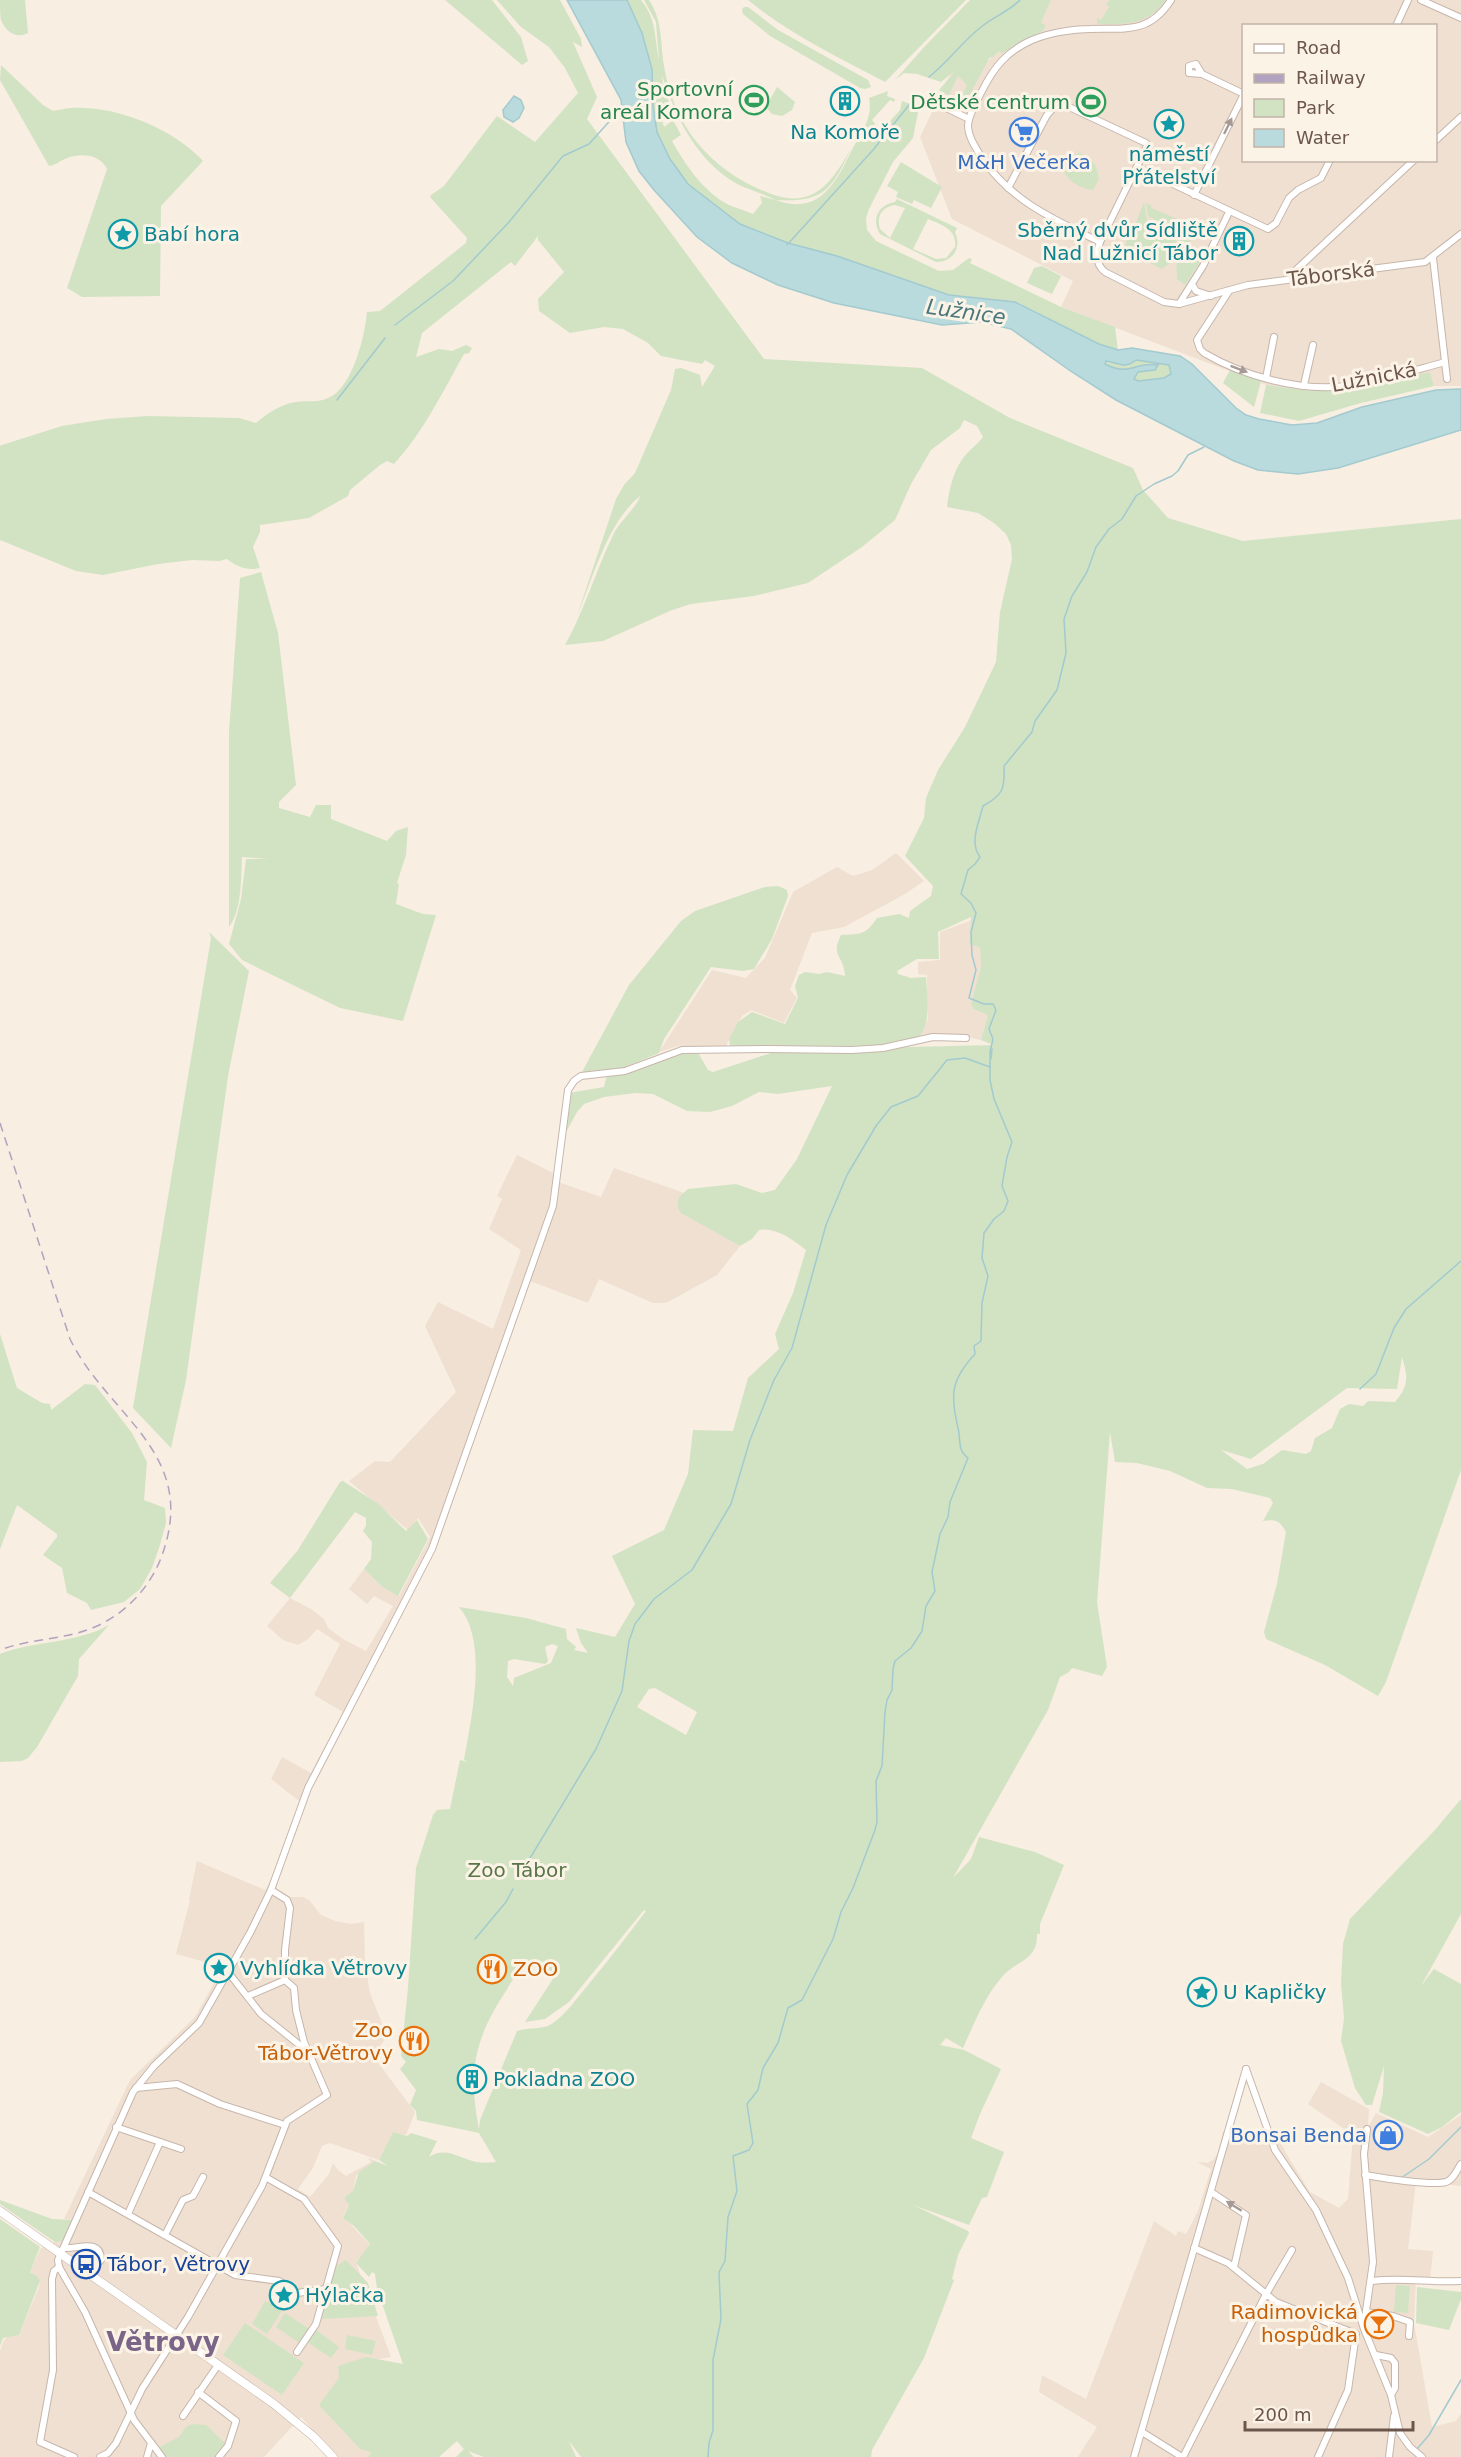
<svg xmlns="http://www.w3.org/2000/svg" width="1461" height="2457" font-family="'DejaVu Sans',sans-serif">
<style>
.residential{fill:#efe0d2;fill-rule:evenodd}
.green{fill:#d2e3c3;fill-rule:evenodd}
.water{fill:#badbde;stroke:#a2cacf;stroke-width:1.5;fill-rule:evenodd}
.lines{fill:none;stroke-linecap:round;stroke-linejoin:round}
.stream{stroke:#a2cacf;stroke-width:1.5}
.minor-casing{stroke:#c7b6ab;stroke-width:8}
.tertiary-casing{stroke:#c7b6ab;stroke-width:9}
.minor{stroke:#fff;stroke-width:6}
.tertiary{stroke:#fff;stroke-width:8}
.rail{stroke:#b1a3bf;stroke-width:1.5;stroke-dasharray:9 6;stroke-linecap:butt}
.oneway{fill:#a79a94}
.labels{text-anchor:middle;dominant-baseline:central;stroke-width:6;stroke-linejoin:round;paint-order:stroke}
.leisure-label{font-size:20px;fill:#27864d;stroke:#fcf3e7;text-anchor:end}
.culture-label{font-size:20px;fill:#0d838f;stroke:#fcf3e7;text-anchor:start}
.shop-label{font-size:20px;fill:#366cbe;stroke:#fcf3e7}
.street-label{font-size:20px;fill:#6c564c;stroke:#fcf3e7}
.park-label{font-size:20px;fill:#597649;stroke:#fcf3e7}
.food-label{font-size:20px;fill:#c56008;stroke:#fcf3e7;text-anchor:end}
.transit-label{font-size:20px;fill:#164399;stroke:#fcf3e7;text-anchor:start}
.water-label{font-size:21px;font-style:italic;fill:#49777d;stroke:#fcf3e7}
.district-label{font-size:26px;font-weight:bold;fill:#7a6589;stroke:#fcf3e7}
</style>
<rect width="100%" height="100%" fill="#f8eee2"/>
<g class="residential">
<path d="M1051 0H1461V386H1434L1430 372 1336 391 1304 390 1266 385 1061 307 1073 281 952 219 920 137 951 73 954 70 988 61 999 51 1003 54 1016 44 1041 34V23ZM1244 26H1436V160H1244Z"/>
<polygon points="896,853 924,881 905,894 844,927 812,933 790,990 797,998 784,1023 751,1010 742,1016 725,1047 678,1046 659,1052 712,970 746,978 765,958 793,892 837,867 853,876 872,870"/>
<polygon points="972,920 970,944 980,948 981,966 971,1004 973,1009 989,1015 981,1040 964,1036 920,1037 928,1019 927,992 927,975 918,974 918,962 940,960 940,932"/>
<polygon points="517,1155 553,1173 561,1183 601,1197 614,1168 684,1193 679,1197 725,1237 740,1246 717,1275 666,1303 653,1303 599,1279 588,1303 530,1281 435,1541 303,1804 271,1779 282,1757 311,1773 343,1712 314,1695 340,1644 317,1629 308,1639 298,1645 283,1640 267,1626 290,1598 311,1609 324,1619 328,1628 343,1639 366,1651 393,1606 374,1596 367,1604 349,1589 364,1569 381,1586 399,1596 430,1537 418,1518 408,1530 349,1481 375,1461 390,1462 456,1392 425,1326 438,1302 493,1329 521,1250 489,1229 502,1199 497,1196"/>
<polygon points="197,1861 265,1890 271,1880 277,1882 277,1889 284,1893 290,1897 303,1897 309,1900 321,1915 335,1921 351,1924 364,1922 365,1962 370,1993 387,2036 373,2056 415,2112 406,2135 393,2133 379,2160 330,2143 322,2146 313,2168 298,2189 310,2197 329,2174 333,2163 338,2170 346,2176 371,2162 368,2158 376,2161 356,2176 353,2191 346,2199 349,2205 343,2216 370,2245 356,2263 391,2357 338,2366 377,2454 374,2457 336,2457 301,2417 264,2457 0,2457 0,2351 4,2340 9,2336 19,2335 39,2287 40,2281 30,2271 41,2248 55,2242 72,2220 64,2219 130,2080 195,2017 223,1967 176,1954 190,1900 189,1899"/>
<polygon points="1321,2082 1369,2109 1368,2127 1376,2113 1428,2137 1461,2115 1461,2186 1416,2181 1408,2249 1433,2251 1430,2280 1416,2279 1414,2323 1432,2427 1456,2421 1461,2414 1461,2457 1078,2457 1097,2427 1039,2392 1042,2375 1086,2399 1154,2221 1176,2236 1178,2231 1186,2234 1198,2211 1211,2169 1197,2162 1207,2163 1213,2160 1218,2153 1223,2131 1275,2131 1286,2153 1310,2192 1339,2208 1348,2199 1353,2135 1308,2104"/>
</g>
<g class="green">
<path d="M0 0H25L28 33C16 39 6 32 1 20 0 15 0 6 0 0Z"/>
<polygon points="445,0 492,0 521,37 528,61 522,65"/>
<path d="M497 0H560L581 39 582 47 573 42 597 97 587 119 764 359 922 368 1010 418 1133 468 1143 490 1168 518 1243 541 1461 519V1470L1386 1682 1378 1696 1325 1665 1266 1639 1264 1632 1277 1584 1286 1532C1280 1521 1276 1519 1263 1521L1273 1503 1270 1498 1232 1489 1207 1488 1170 1471 1137 1463 1115 1462 1110 1432 1097 1602 1107 1667 1102 1676 1072 1668 1069 1672 1060 1677 1048 1710 953 1878 971 1859 979 1837 1035 1852 1064 1865 1040 1924V1934H1037C1038 1961 1016 1960 1001 1978 984 1998 974 2024 963 2048L946 2038 940 2045 964 2050 1001 2069 980 2114 971 2138 1004 2152 987 2197 982 2198 969 2225 913 2205 968 2231 969 2233 958 2255 952 2279 954 2280 924 2358 872 2450 871 2457H581L569 2441 576 2457H484L468 2451 474 2457H456L464 2449 457 2441 439 2457H369L371 2452 360 2449 319 2405 339 2378 338 2366 366 2357 403 2364 377 2289 375 2274 372 2272 369 2277 356 2263 370 2244 354 2226 343 2218 349 2205 344 2198 353 2191 359 2172 375 2161 388 2166 379 2160 393 2132 407 2136 411 2133 437 2141 429 2157C445 2146 459 2158 476 2162 482 2163 489 2163 496 2162L479 2133 417 2120 416 2111 410 2105 416 2090 400 2069 406 2062 401 2056 408 1988 416 1868 433 1815 437 1810 450 1809 460 1760 468 1762 464 1760C471 1720 489 1641 459 1607L526 1618 566 1629 567 1639 576 1647 574 1650 588 1653 581 1643 576 1628 615 1637 635 1604 612 1556 664 1530 688 1474 693 1430 733 1431 748 1378 779 1349 775 1334 793 1293 806 1250C793 1240 776 1227 759 1230L752 1239 740 1246 681 1213 677 1206 679 1197 688 1189 736 1184 762 1193 775 1190 797 1159 832 1086 778 1094 759 1092 732 1106 710 1112 687 1111 653 1094 636 1093 604 1097 584 1104 577 1112 565 1134 569 1093 604 1087 607 1075 676 1053 697 1051 708 1070 713 1072 774 1052 845 1047 734 1046 730 1045 729 1039 738 1022 752 1012 785 1024 798 998 795 986 799 975 805 972 819 974 827 972 845 976C844 955 830 957 841 935 861 934 866 935 877 918L899 914 909 918 910 911 931 896 933 886 905 856 924 818 926 798 938 770 965 727 996 662 1000 612 1012 559 1011 545 1006 534 994 523 978 513 947 507C949 490 953 472 963 458 969 450 977 445 983 437L977 426 964 420 960 428 931 450 911 484 895 520 862 547 808 583 754 596 691 604 672 610 603 641 565 645C585 609 596 570 614 533 619 523 639 504 640 496 607 523 593 578 577 616L616 499 624 485 635 473 671 390 675 369 681 368 700 375 702 387 715 366 705 360 702 364 661 356 648 343 623 329 604 327 570 333 539 311 538 299 564 272 538 240V236L515 266 511 262 422 333 416 357 439 349 452 351 466 345 472 348 469 353 464 354C442 393 424 431 394 464L387 461 380 465 350 490 348 496 309 518 260 525V532L253 547 260 568C246 571 238 567 227 559L219 561 192 560 158 564 103 575 76 571 0 540V446L2 445 62 426 106 419 148 416 239 418 256 423C268 413 281 404 296 402 307 400 318 403 328 398 352 389 365 336 367 312L380 311 466 243 467 238 430 197 431 195 444 186 497 116 535 142 578 93 565 68 549 47 521 27ZM971 917 970 944 980 948 981 966 971 1004 973 1009 988 1015 981 1040 993 1045 870 1048 914 1041C933 1029 927 997 926 977L911 978 898 974 897 971 917 959H939L938 932ZM1402 1357C1408 1376 1409 1386 1395 1402L1368 1401 1363 1406 1349 1404 1340 1409 1332 1428 1315 1438 1311 1451 1306 1454 1282 1450 1263 1464 1247 1469 1221 1450 1251 1459 1347 1388 1397 1389ZM552 1644 558 1646 551 1663 514 1678 513 1686 507 1677 508 1661 514 1659 545 1664 548 1661 545 1647ZM655 1688 697 1712 686 1735 637 1707 649 1689ZM644 1910 646 1911C627 1936 608 1961 588 1985 577 1998 567 2013 553 2023 544 2030 529 2027 517 2031L480 2120 479 2129C468 2072 474 2039 506 1991 511 1982 517 1971 528 1968L533 1960 556 1974 525 2022 545 2019 569 2002Z"/>
<path d="M627 0H641C657 20 654 36 659 60L656 22 644 0H649C663 21 660 42 664 66 674 129 713 172 771 194 815 210 833 180 852 147 832 188 826 203 776 200 822 217 837 179 854 146 863 130 873 116 869 98L888 91 887 96 895 99 894 102 890 100 872 120 875 124 865 134 868 137 875 138 900 110 902 101 919 107 913 138 893 162 869 209 866 218 867 230 876 241 939 271 953 270 969 258 972 259 970 263 1061 307 1115 327 1118 350 1099 344 1015 302 950 295 908 282 837 256 788 243 740 224 720 210 688 184 670 159 657 132 653 105 652 69ZM662 75C676 118 696 160 737 184 750 190 764 194 776 200L760 196 762 203 753 214C744 210 735 208 727 204 702 190 685 164 672 141L681 135 673 120 664 127 662 120 671 108 663 85Z"/>
<path d="M748 0H966L885 82C838 57 789 34 748 0Z"/>
<polygon points="970,0 1051,0 1041,23 1046,25 1042,32 1016,44 1002,54 999,51 992,58 990,57 962,109 951,105 955,97 961,98 967,85 958,76 949,95 939,90 956,70 941,82 917,74 904,73 895,80 925,46"/>
<path d="M1110 0H1166C1148 25 1125 25 1097 24V18L1101 20 1109 7 1106 4Z"/>
<polygon points="744,7 748,7 778,30 868,80 871,87 865,89 860,88 770,36 743,14 742,9"/>
<path d="M1 65 43 105 53 111C59 110 66 108 72 108 117 106 172 128 203 161L161 206 160 296 82 297 67 288 107 169C100 154 81 153 67 158 59 161 57 165 49 166L0 80Z"/>
<polygon points="777,87 795,102 792,110 782,116 772,114 766,107"/>
<path d="M1080 153C1093 159 1097 165 1099 179L1093 190C1068 188 1047 159 1080 153Z"/>
<polygon points="901,162 942,187 931,208 914,200 912,204 896,197 898,192 887,186"/>
<path d="M897 199 957 228 955 232C962 248 953 262 936 262L880 234C871 219 878 205 895 202ZM895 205 905 208 890 238 880 229C876 216 882 207 895 205ZM928 219C942 225 957 229 955 247L946 258 936 259 913 249Z"/>
<path d="M1144 202 1147 220 1143 236 1147 228 1156 223C1179 234 1177 236 1174 260L1162 269 1146 261 1140 242 1128 254 1119 253 1122 247 1124 248 1132 227 1134 228Z"/>
<polygon points="1146,203 1152,206 1151,208 1190,224 1178,232 1148,216"/>
<path d="M1187 226 1196 231 1185 250 1195 255 1200 262 1185 285 1177 279C1176 260 1176 243 1187 226Z"/>
<polygon points="1042,266 1061,276 1052,294 1027,283 1034,268"/>
<polygon points="1135,360 1169,365 1171,374 1164,378 1138,381 1134,379 1138,372 1150,371 1145,365 1118,371 1105,365 1106,361"/>
<polygon points="1230,370 1261,381 1254,407 1223,383"/>
<polygon points="1430,372 1434,386 1361,403 1299,421 1260,413 1266,385 1304,390 1336,391"/>
<path d="M261 572 278 633 296 785 279 802V808L310 817 316 805H331V819L387 841 396 831 408 827 406 855 397 883 399 884 396 904 423 914 436 915 403 1021 340 1008 242 960 229 944 241 899 246 859H269L242 857C241 878 242 910 229 927V732L240 578Z"/>
<polygon points="778,886 787,890 788,896 772,939 754,969 743,971 711,967 664,1039 659,1053 618,1070 615,1068 606,1072 582,1072 629,985 681,921 695,911 765,887"/>
<polygon points="209,932 249,971 228,1076 186,1380 171,1448 133,1408 211,938"/>
<polygon points="0,1334 17,1388 42,1403 50,1404 51,1410 85,1384 95,1385 132,1433 147,1462 144,1500 165,1508 166,1523 159,1548 152,1568 140,1589 124,1602 91,1610 87,1603 67,1593 62,1568 43,1555 57,1537 57,1534 17,1505 0,1549"/>
<polygon points="343,1481 377,1503 406,1531 417,1520 428,1539 398,1596 381,1586 364,1569 371,1559 372,1542 363,1531 366,1526 366,1518 355,1512 290,1598 270,1583 298,1550 340,1482"/>
<path d="M109 1625 79 1659 78 1676 37 1747 28 1758 22 1761 0 1762V1654C36 1640 75 1644 109 1625Z"/>
<polygon points="1461,1799 1461,1914 1421,1986 1434,1969 1461,1984 1461,2112 1442,2127 1428,2134 1379,2112 1383,2093 1384,2066 1372,2105 1366,2105 1355,2088 1341,2041 1344,2018 1341,1983 1343,1944 1350,1919 1435,1830"/>
<polygon points="0,2200 52,2219 72,2220 64,2241 55,2242 0,2204"/>
<polygon points="0,2219 40,2247 30,2272 37,2276 40,2281 19,2335 3,2338 0,2346"/>
<polygon points="346,2260 368,2283 378,2316 322,2319 329,2289 331,2269"/>
<polygon points="1396,2285 1410,2286 1408,2313 1394,2312"/>
<polygon points="1417,2287 1461,2292 1461,2299 1449,2330 1416,2323"/>
<polygon points="265,2301 284,2308 267,2334 252,2324"/>
<polygon points="285,2313 309,2329 300,2343 276,2327"/>
<polygon points="245,2323 304,2363 282,2395 223,2355"/>
<polygon points="315,2329 339,2347 331,2358 306,2341"/>
<polygon points="347,2335 376,2341 372,2355 345,2349"/>
<polygon points="193,2424 206,2425 228,2446 219,2457 162,2457 156,2449 179,2437 187,2426"/>
</g>
<g class="water">
<path d="M567 0H627L642 33 652 69 653 105 657 132 670 159 688 184 740 224 788 243 837 256 949 295 1015 302 1099 344 1118 350 1132 348 1180 356 1192 364 1236 408 1246 415 1259 419 1292 425 1317 423 1362 407 1436 390 1461 389V430L1338 468 1298 474 1258 470 1234 461 1116 400 1072 372 1011 329 982 322 942 325 834 303 778 285 732 263 697 237 654 190 639 171 626 142 621 100ZM1136 360 1169 365 1171 374 1164 378 1138 381 1134 379 1138 372 1155 370 1158 365C1135 361 1130 377 1105 364L1106 361C1118 362 1124 370 1136 360Z"/>
<polygon points="514,96 521,100 524,108 519,118 513,122 504,117 503,110"/>
</g>
<g class="lines">
<g class="stream">
<path d="M929 77C948 62 962 42 981 27 993 17 1008 12 1020 0"/>
<polyline points="787,245 873,150 909,105"/>
<polyline points="395,325 453,281 509,222 563,156 589,144 624,105"/>
<polyline points="337,400 385,338"/>
<polyline points="991,1059 992,1049"/>
<polyline points="1360,1389 1376,1374 1394,1328 1406,1309 1461,1261"/>
<polyline points="521,1873 596,1749 622,1691 629,1641 635,1624 654,1599 692,1570 731,1504 750,1440 774,1380 792,1348 826,1225 847,1175 876,1126 891,1107 918,1096 947,1060 965,1058 990,1067"/>
<polyline points="475,1939 506,1902 513,1889"/>
<polyline points="1401,2178 1429,2159 1461,2127"/>
<polyline points="1417,2449 1429,2435 1461,2380"/>
<path d="M708 2457 709 2443 713 2430V2360L721 2319 719 2272 725 2261 728 2217 737 2191 733 2156 749 2150 753 2143 747 2104 758 2090 763 2068 778 2043 788 2008 802 2000 833 1939 841 1912 853 1888 875 1830 877 1822 876 1781 882 1766 885 1712 887 1700 892 1690 893 1669 895 1661 911 1648 922 1631 926 1606 935 1591 932 1572 940 1534 948 1517 950 1502 968 1458C957 1450 961 1440 958 1428 950 1394 951 1380 975 1354L974 1346 981 1341 982 1303 988 1276 982 1258 984 1233 994 1219 1004 1211 1008 1201 1002 1186 1007 1157 1012 1142 994 1099 990 1080V1052L993 1039 989 1029 996 1010 993 1004H984L969 998 976 970 972 955 971 932 976 913 971 903 961 894 968 870 975 864 980 857C969 843 979 822 983 806 1003 795 1005 789 1004 766L1032 732 1035 721 1057 690 1066 653 1064 619 1072 596 1087 572 1096 547 1109 529 1122 519 1136 496 1154 484 1172 476 1178 471 1188 455 1204 447"/>
</g>
<g class="minor-casing">
<g id="minor">
<polyline points="1421,0 1461,18"/>
<polyline points="1396,26 1408,0"/>
<polyline points="1202,74 1189,73 1189,66 1196,64 1202,74 1244,94"/>
<polyline points="930,100 969,119"/>
<polyline points="1436,140 1461,117"/>
<polyline points="1137,167 1268,229 1276,223 1289,198 1298,190 1321,178 1330,160"/>
<path d="M1008 188 1047 115 1056 105 1067 106 1146 143 1147 146 1100 242C1096 253 1095 264 1105 272L1164 302 1179 304 1248 285 1425 262 1461 234"/>
<polyline points="1194,195 1244,94"/>
<path d="M1100 242C1055 220 1011 201 982 158 976 148 968 137 968 125 969 113 977 101 982 91 994 67 1007 51 1032 40 1049 33 1072 29 1090 29 1126 28 1149 34 1171 0"/>
<polyline points="1433,258 1447,379"/>
<polyline points="1292,279 1296,270 1414,160"/>
<polyline points="1192,284 1196,291 1211,296"/>
<path d="M1229 291 1197 340 1200 349 1204 353C1243 376 1301 392 1346 386 1379 382 1412 371 1445 362"/>
<polyline points="1179,304 1203,266 1229,212"/>
<polyline points="1266,378 1274,337"/>
<polyline points="1304,385 1313,345"/>
<polyline points="271,1890 287,1900 290,1908 285,1950 285,1980"/>
<polyline points="228,1972 261,2014 307,2051"/>
<polyline points="248,1996 285,1980"/>
<polyline points="1246,2069 1275,2150 1316,2210 1348,2278 1364,2329 1391,2395 1400,2433 1410,2447 1422,2457"/>
<polyline points="136,2088 177,2084 220,2104 285,2125"/>
<polyline points="116,2127 181,2149"/>
<path d="M1365 2175C1383 2178 1430 2186 1446 2182 1453 2180 1457 2170 1461 2164"/>
<polyline points="267,2178 304,2199 338,2246 316,2324 297,2352"/>
<polyline points="88,2192 235,2275 279,2281 297,2293 326,2289"/>
<polyline points="1211,2192 1246,2215 1234,2267"/>
<polyline points="128,2214 160,2142"/>
<polyline points="165,2235 183,2200 193,2196 203,2177"/>
<path d="M65 2248C78 2249 101 2238 101 2260L88 2272"/>
<polyline points="1194,2248 1228,2263 1276,2302 1356,2334 1348,2390 1318,2457"/>
<polyline points="59,2267 54,2271 52,2279 53,2370 40,2442 74,2457"/>
<path d="M1372 2281C1402 2277 1431 2283 1461 2281"/>
<polyline points="1366,2312 1393,2316 1410,2322 1409,2336"/>
<polyline points="1364,2325 1373,2262 1364,2154 1367,2129"/>
<polyline points="1376,2355 1391,2358 1395,2363 1395,2388 1391,2395"/>
<polyline points="198,2392 236,2421 228,2446 219,2457"/>
<polyline points="183,2416 218,2365"/>
<polyline points="1142,2432 1182,2457"/>
<polyline points="100,2457 108,2453 116,2443 142,2389 188,2317 262,2186 287,2121 327,2095 304,2042 296,2010 294,1988 285,1980"/>
<polyline points="147,2457 151,2443"/>
<polyline points="162,2457 134,2420 85,2312 59,2267 58,2260 133,2092 154,2066 199,2023 250,1933 271,1890 308,1788 432,1549 553,1206 568,1090 574,1081 581,1076 625,1071 682,1050 766,1049 852,1050 883,1048 933,1037 966,1038"/>
<polyline points="1134,2457 1246,2069"/>
<polyline points="1183,2457 1265,2296 1292,2250"/>
<polyline points="1389,2457 1394,2416"/>
</g>
</g>
<g class="tertiary-casing">
<polyline id="tertiary" points="0,2211 274,2404 314,2437 333,2457"/>
</g>
<use href="#minor" class="minor"/>
<use href="#tertiary" class="tertiary"/>
<path class="rail" d="M0 1123 70 1339C108 1417 201 1453 161 1558 150 1587 126 1613 97 1626 67 1640 31 1638 0 1650"/>
</g>
<defs><path id="oneway-solid" d="M-6-.8H1V-3.2L6.5 0L1 3.2V.8H-6Z" transform="scale(1.5)"/></defs>
<g class="oneway">
<use href="#oneway-solid" transform="translate(1228 126) rotate(-64)"/>
<use href="#oneway-solid" transform="translate(1239 369) rotate(21)"/>
<use href="#oneway-solid" transform="translate(1234 2206) rotate(-148)"/>
</g>
<defs>
<g id="stadium-ring" transform="scale(1.5)"><circle r="9.5" fill="#fcf3e7" stroke="#2e9e5b" stroke-width="1.5"/><path d="M0-5a6.5 5 0 1 0 0 10a6.5 5 0 1 0 0-10ZM-3.5-1.8h7v3.6h-7Z" fill="#2e9e5b"/></g>
<g id="building-ring" transform="scale(1.5)"><circle r="9.5" fill="#fcf3e7" stroke="#0f9aa8" stroke-width="1.5"/><path d="M-4-6H4V6H1V3H-1V6H-4ZM-2.5-4.3h1.7v1.8h-1.7ZM.8-4.3h1.7v1.8H.8ZM-2.5-1h1.7V.8h-1.7ZM.8-1h1.7V.8H.8Z" fill="#0f9aa8"/></g>
<g id="sight-ring" transform="scale(1.5)"><circle r="9.5" fill="#fcf3e7" stroke="#0f9aa8" stroke-width="1.5"/><path d="M0-6L1.8-2.2L6-1.7L2.9 1.2L3.7 5.4L0 3.3L-3.7 5.4L-2.9 1.2L-6-1.7L-1.8-2.2Z" fill="#0f9aa8"/></g>
<g id="supermarket-ring" transform="scale(1.5)"><circle r="9.5" fill="#fcf3e7" stroke="#3f7fe0" stroke-width="1.5"/><path d="M-6-5.5h2.5l.6 2H6L4.5 2H-2.5L-4.4-4H-6ZM-1.5 3.2a1.3 1.3 0 1 0 .1 0ZM3 3.2a1.3 1.3 0 1 0 .1 0Z" fill="#3f7fe0"/></g>
<g id="restaurant-ring" transform="scale(1.5)"><circle r="9.5" fill="#fcf3e7" stroke="#e8710a" stroke-width="1.5"/><path d="M-5-6h1v4h1v-4h1v4h1v-4h1v5L-1.5 .5V6h-2V.5L-5-1ZM5-6V6H3V1.5H1.5Q1.5-4 5-6Z" fill="#e8710a"/></g>
<g id="shop-ring" transform="scale(1.5)"><circle r="9.5" fill="#fcf3e7" stroke="#3f7fe0" stroke-width="1.5"/><path d="M-5-2.5h2.3a2.7 3.5 0 0 1 5.4 0H5L5.5 6h-11ZM-1.5-2.5h3a1.5 2.3 0 0 0-3 0Z" fill="#3f7fe0"/></g>
<g id="bus-ring" transform="scale(1.5)"><circle r="9.5" fill="#fcf3e7" stroke="#1a4fb4" stroke-width="1.5"/><path d="M-5-6H5V4H4V6H2V4H-2V6H-4V4H-5ZM-3.5-4V0h7V-4ZM-3.5 1.2v1.5H-2V1.2ZM2 1.2v1.5H3.5V1.2Z" fill="#1a4fb4"/></g>
<g id="bar-ring" transform="scale(1.5)"><circle r="9.5" fill="#fcf3e7" stroke="#e8710a" stroke-width="1.5"/><path d="M-6-5H6L.8 .8V4.5H3.5V6h-7V4.5H-.8V.8Z" fill="#e8710a"/></g>
</defs>
<g fill-rule="evenodd">
<use href="#stadium-ring" x="754" y="100"/>
<use href="#building-ring" x="845" y="101"/>
<use href="#stadium-ring" x="1091" y="102"/>
<use href="#sight-ring" x="1169" y="124"/>
<use href="#supermarket-ring" x="1024" y="132"/>
<use href="#sight-ring" x="123" y="234"/>
<use href="#building-ring" x="1239" y="241"/>
<use href="#sight-ring" x="219" y="1968"/>
<use href="#restaurant-ring" x="492" y="1969"/>
<use href="#sight-ring" x="1202" y="1992"/>
<use href="#restaurant-ring" x="414" y="2041"/>
<use href="#building-ring" x="472" y="2079"/>
<use href="#shop-ring" x="1388" y="2135"/>
<use href="#bus-ring" x="86" y="2264"/>
<use href="#sight-ring" x="284" y="2295"/>
<use href="#bar-ring" x="1379" y="2324"/>
</g>
<g class="labels">
<g class="leisure-label">
<text x="733" y="89">Sportovní<tspan x="733" dy="23">areál Komora</tspan></text>
<text x="1070" y="102">Dětské centrum</text>
</g>
<g class="culture-label">
<text x="845" y="132" text-anchor="middle">Na Komoře</text>
<text x="1169" y="154" text-anchor="middle">náměstí<tspan x="1169" dy="23">Přátelství</tspan></text>
<text x="1218" y="230" text-anchor="end">Sběrný dvůr Sídliště<tspan x="1218" dy="23">Nad Lužnicí Tábor</tspan></text>
<text x="144" y="234">Babí hora</text>
<text x="240" y="1968">Vyhlídka Větrovy</text>
<text x="1223" y="1992">U Kapličky</text>
<text x="493" y="2079">Pokladna ZOO</text>
<text x="305" y="2295">Hýlačka</text>
</g>
<g class="shop-label">
<text x="1024" y="162">M&amp;H Večerka</text>
<text x="1367" y="2135" text-anchor="end">Bonsai Benda</text>
</g>
<g class="street-label">
<text transform="translate(1331 274) rotate(-7)">Táborská</text>
<text transform="translate(1374 377) rotate(-11)">Lužnická</text>
</g>
<g class="park-label">
<text x="517" y="1870">Zoo Tábor</text>
</g>
<g class="food-label">
<text x="513" y="1969" text-anchor="start">ZOO</text>
<text x="393" y="2030">Zoo<tspan x="393" dy="23">Tábor-Větrovy</tspan></text>
<text x="1358" y="2312">Radimovická<tspan x="1358" dy="23">hospůdka</tspan></text>
</g>
<g class="transit-label">
<text x="107" y="2264">Tábor, Větrovy</text>
</g>
<g class="water-label">
<text transform="translate(966 312) rotate(8)">Lužnice</text>
</g>
<g class="district-label">
<text x="163" y="2342">Větrovy</text>
</g>
</g>
<rect x="1242" y="24" width="195" height="138" fill="#fcf3e7" stroke="#c2b4a9" stroke-width="1.5"/>
<rect x="1254" y="44" width="30" height="9" fill="#ffffff" stroke="#c2b4a9" stroke-width="1.5"/>
<text x="1296" y="54" font-size="18" fill="#6c564c">Road</text>
<rect x="1254" y="74" width="30" height="9" fill="#b1a3bf" stroke="#c2b4a9" stroke-width="1.5"/>
<text x="1296" y="84" font-size="18" fill="#6c564c">Railway</text>
<rect x="1254" y="99" width="30" height="18" fill="#d2e3c3" stroke="#c2b4a9" stroke-width="1.5"/>
<text x="1296" y="114" font-size="18" fill="#6c564c">Park</text>
<rect x="1254" y="129" width="30" height="18" fill="#badbde" stroke="#c2b4a9" stroke-width="1.5"/>
<text x="1296" y="144" font-size="18" fill="#6c564c">Water</text>
<path d="M1245 2421v9h168v-9" fill="none" stroke="#6c564c" stroke-width="3"/>
<text x="1254" y="2421" font-size="18" fill="#6c564c" stroke="#fcf3e7" stroke-width="4.5" paint-order="stroke">200 m</text>
</svg>
